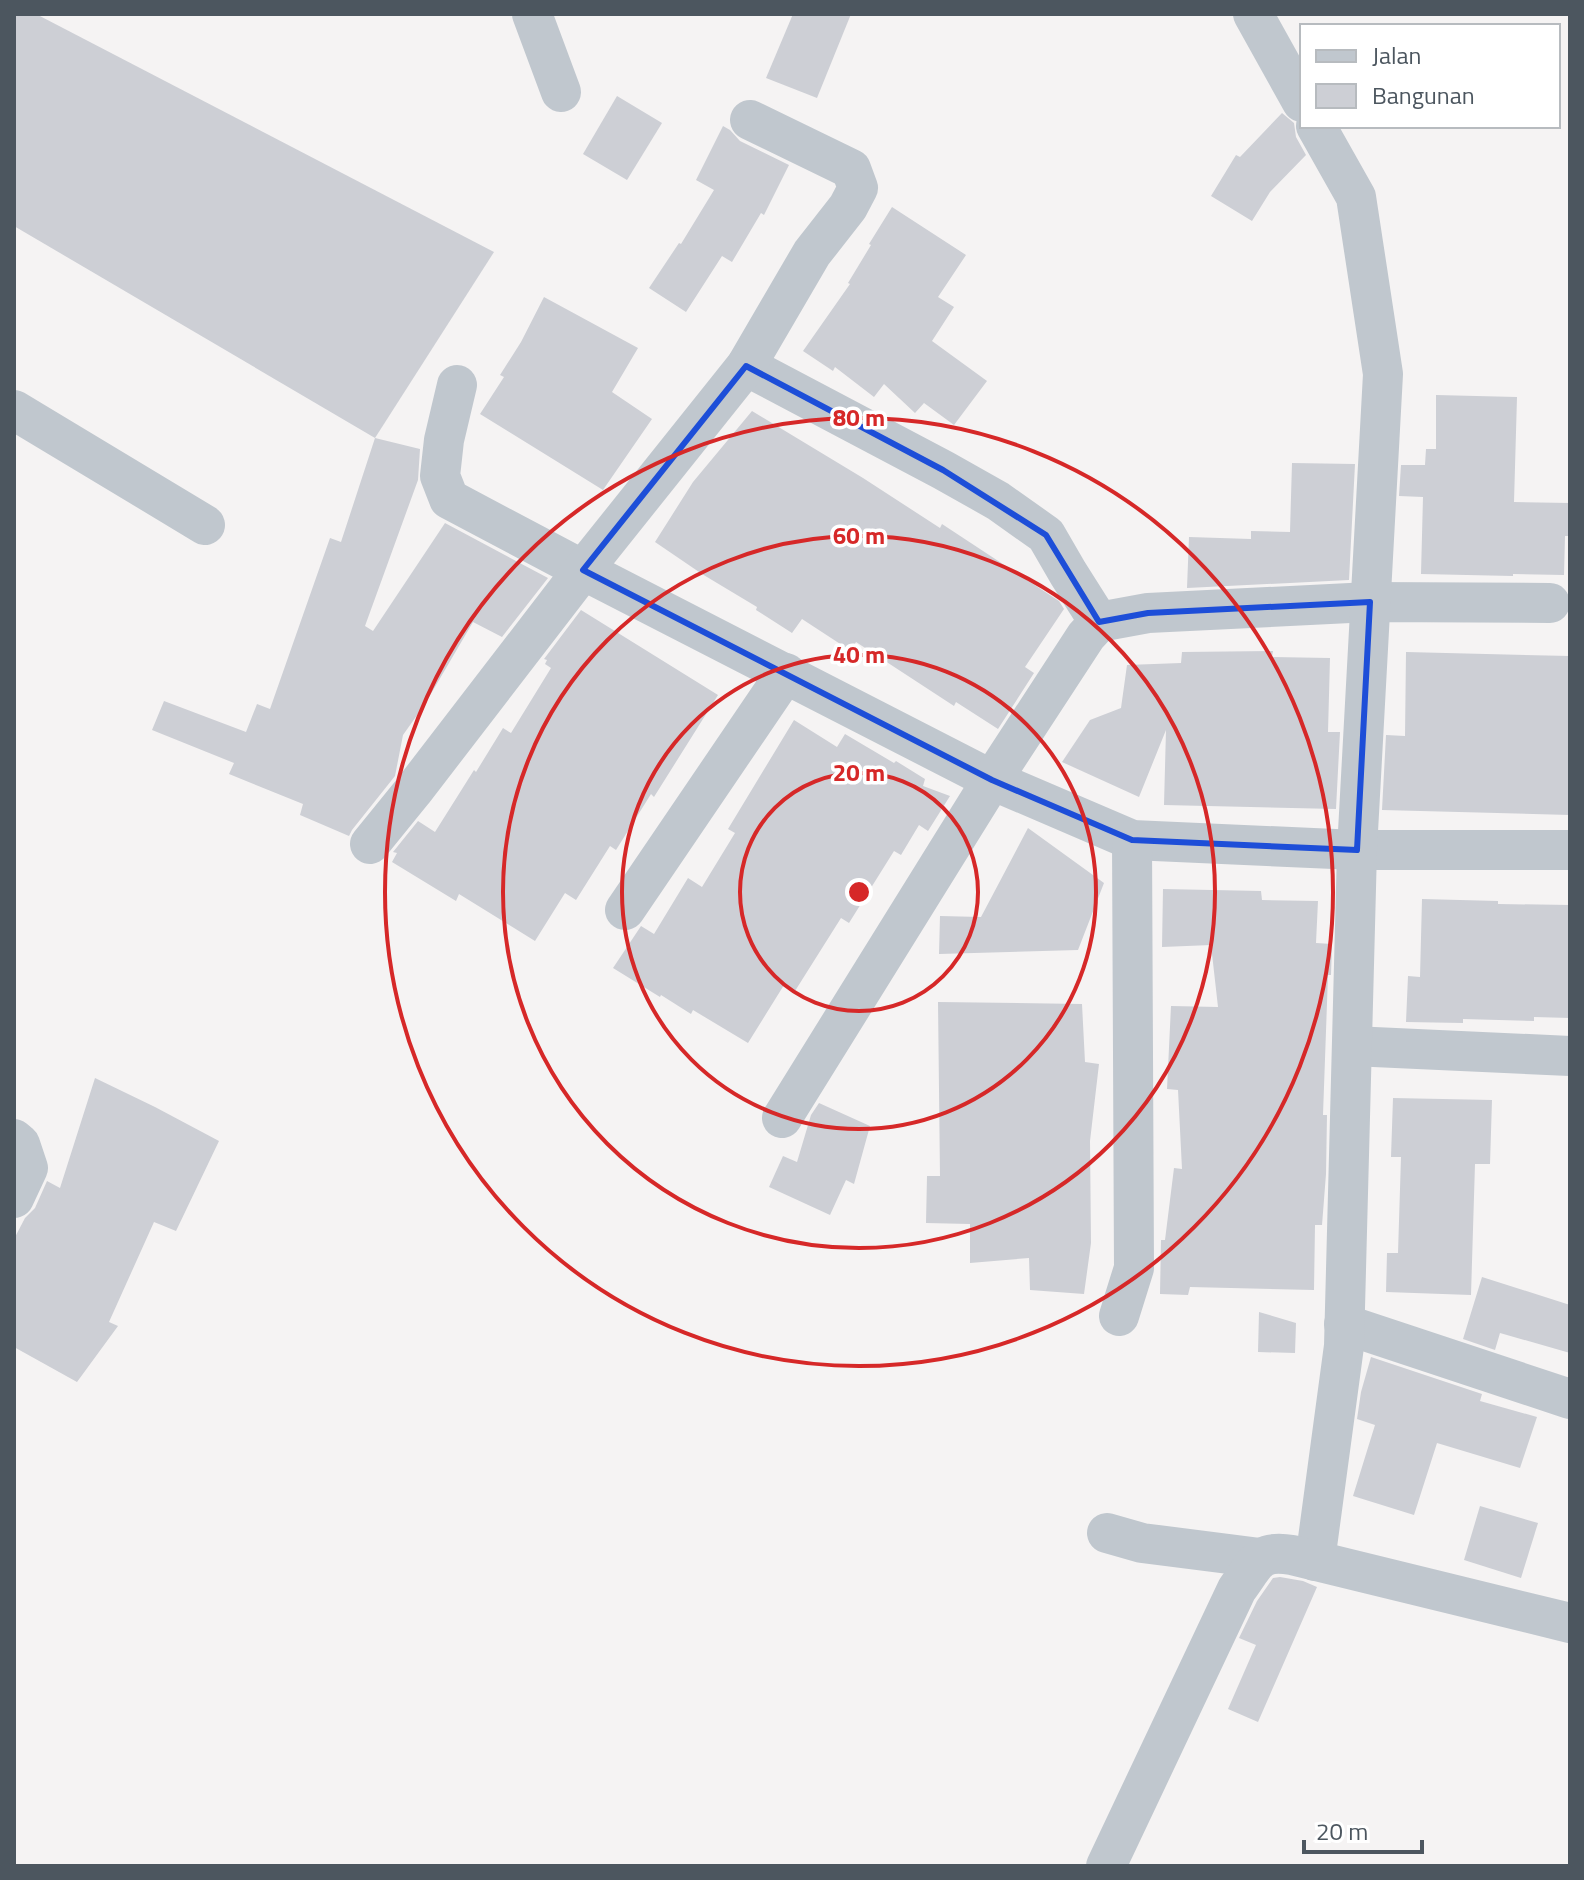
<svg xmlns="http://www.w3.org/2000/svg" width="1584" height="1880" font-family="'Titillium Web',sans-serif">
<style>
.building{fill:#cdcfd5}
.lines{fill:none;stroke-linecap:round;stroke-linejoin:round}
.minor{stroke:#c0c7ce;stroke-width:40}
.marked{fill:none;stroke:#1d4ed8;stroke-width:6;stroke-linejoin:round}
.ring{fill:none;stroke:#d62828;stroke-width:4}
.centre{fill:#d62828;stroke:#fff;stroke-width:4}
.ring-label{font-size:24px;text-anchor:middle;font-weight:bold;fill:#d62828;stroke:#fff;stroke-width:7;stroke-linejoin:round;paint-order:stroke}
</style>
<rect width="100%" height="100%" fill="#f5f3f3"/>
<g class="building">
<polygon points="14,14 36,14 494,252 375,438 14,226"/>
<polygon points="793,14 851,14 817,98 766,78"/>
<polygon points="617,96 662,123 627,180 583,154"/>
<polygon points="1282,113 1294,123 1296,137 1306,155 1270,192 1252,221 1211,196 1236,155 1240,157"/>
<polygon points="723,126 730,130 740,141 789,165 764,215 761,213 732,262 722,256 686,312 649,288 679,243 681,244 714,190 696,180"/>
<polygon points="892,207 966,255 938,297 954,307 932,341 987,381 954,425 924,403 915,413 884,384 874,397 835,367 833,371 803,351 850,284 848,283 871,245 869,244"/>
<polygon points="544,297 638,348 612,392 652,419 603,490 480,414 504,377 500,375 521,342"/>
<polygon points="1436,395 1517,397 1514,502 1570,503 1570,536 1565,536 1564,575 1513,574 1513,576 1421,574 1423,497 1399,496 1401,465 1425,465 1426,449 1436,449"/>
<polygon points="752,411 863,478 940,528 942,524 1059,601 1064,609 1025,667 1034,673 998,729 956,702 954,706 856,642 851,651 802,619 792,633 756,610 757,607 702,574 655,542 693,482"/>
<polygon points="375,438 420,449 418,480 365,626 373,631 445,523 548,578 502,637 473,622 425,704 403,735 395,776 352,830 349,836 300,815 303,804 229,774 234,763 152,730 164,701 246,732 257,704 270,709 330,538 341,542"/>
<polygon points="1292,463 1355,464 1349,580 1187,588 1189,537 1251,539 1251,531 1290,532"/>
<polygon points="581,610 718,695 654,797 651,794 616,850 610,846 576,900 565,893 535,941 459,894 456,901 392,862 397,853 393,852 418,821 435,832 474,770 476,772 503,728 511,733 551,668 545,664 547,660 544,659"/>
<polygon points="1273,651 1272,657 1330,658 1328,732 1340,732 1336,809 1164,805 1166,730 1139,797 1062,762 1090,720 1121,708 1127,665 1181,663 1182,652"/>
<polygon points="1406,652 1570,656 1570,815 1382,810 1386,735 1405,736"/>
<polygon points="794,720 837,747 845,734 894,763 896,761 925,779 923,786 950,796 928,831 919,825 901,855 894,851 849,923 841,918 795,991 784,985 748,1043 693,1010 691,1014 661,995 660,997 613,968 641,926 654,934 688,878 702,887 735,833 728,829"/>
<polygon points="1028,828 1104,883 1078,950 939,954 940,916 981,917"/>
<polygon points="1163,889 1261,891 1262,900 1318,901 1316,943 1332,944 1331,975 1328,975 1323,1115 1327,1115 1326,1174 1322,1225 1315,1225 1314,1290 1190,1287 1188,1295 1160,1294 1161,1240 1165,1240 1174,1168 1182,1169 1178,1090 1167,1089 1171,1006 1218,1007 1211,945 1162,947"/>
<polygon points="1422,899 1498,901 1498,904 1570,905 1570,1018 1534,1017 1534,1021 1463,1019 1463,1023 1406,1022 1408,976 1420,977"/>
<polygon points="938,1002 1082,1004 1085,1062 1099,1064 1090,1141 1091,1243 1084,1294 1030,1290 1029,1258 970,1263 970,1224 926,1223 927,1176 940,1176"/>
<polygon points="95,1078 155,1107 219,1141 176,1231 154,1222 109,1322 118,1326 77,1382 14,1347 14,1239 25,1218 35,1208 47,1181 60,1188"/>
<polygon points="1393,1098 1492,1100 1490,1164 1475,1164 1471,1295 1386,1292 1387,1253 1398,1253 1401,1157 1391,1157"/>
<polygon points="819,1103 870,1126 854,1184 846,1180 830,1215 769,1187 783,1156 797,1162 811,1115"/>
<polygon points="1482,1277 1570,1305 1570,1353 1500,1333 1495,1350 1463,1339"/>
<polygon points="1259,1312 1296,1323 1295,1353 1258,1352"/>
<polygon points="1371,1357 1482,1394 1480,1401 1537,1417 1520,1468 1437,1443 1414,1515 1353,1496 1375,1425 1357,1419 1361,1392"/>
<polygon points="1480,1506 1538,1523 1521,1578 1464,1560"/>
<polygon points="1280,1577 1303,1581 1317,1587 1258,1722 1228,1709 1256,1645 1239,1638 1257,1601 1273,1578"/>
</g>
<g class="lines">
<g class="minor">
<polyline points="532,14 561,92"/>
<polyline points="1253,14 1302,102"/>
<polyline points="746,366 943,470 998,501 1046,535 1068,573 1099,622"/>
<polyline points="457,385 444,440 440,476 449,499 583,570 992,780 1132,840 1357,850 1570,850"/>
<polyline points="14,410 205,525"/>
<polyline points="370,844 413,791 583,570 746,366 812,253 848,207 858,188 851,169 750,120"/>
<polyline points="625,910 786,673"/>
<polyline points="1352,1046 1570,1056"/>
<polyline points="782,1118 992,780 1086,636 1099,622 1148,613 1370,602 1550,603"/>
<polyline points="14,1139 20,1144 28,1168 14,1198"/>
<polyline points="1119,1316 1134,1268 1132,840"/>
<polyline points="1344,1324 1570,1399"/>
<polyline points="1107,1533 1142,1543 1260,1558"/>
<polyline points="1315,1561 1344,1346 1357,850 1383,374 1356,197 1316,126"/>
<path d="M1106 1866 1237 1589C1256 1564 1257 1549 1292 1555L1570 1623"/>
</g>
</g>
<path class="marked" d="M746 366 943 470 1046 535 1099 622 1148 613 1370 602 1357 850 1132 840 992 780 583 570Z"/>
<g class="ring">
<circle cx="859" cy="892" r="119"/>
<circle cx="859" cy="892" r="237"/>
<circle cx="859" cy="892" r="356"/>
<circle cx="859" cy="892" r="474"/>
</g>
<circle cx="859" cy="892" r="12" class="centre"/>
<g class="ring-label">
<text x="859" y="426">80 m</text>
<text x="859" y="544">60 m</text>
<text x="859" y="663">40 m</text>
<text x="859" y="781">20 m</text>
</g>
<rect width="1584" height="1880" fill="none" stroke="#4c565f" stroke-width="32"/>
<rect x="1300" y="24" width="260" height="104" fill="#ffffff" stroke="#b7bbbf" stroke-width="2"/>
<rect x="1316" y="50" width="40" height="12" fill="#c0c7ce" stroke="#b7bbbf" stroke-width="2"/>
<text x="1372" y="64" font-size="24" fill="#4c565f">Jalan</text>
<rect x="1316" y="84" width="40" height="24" fill="#cdcfd5" stroke="#b7bbbf" stroke-width="2"/>
<text x="1372" y="104" font-size="24" fill="#4c565f">Bangunan</text>
<path d="M1304 1840v12h118v-12" fill="none" stroke="#4c565f" stroke-width="4"/>
<text x="1316" y="1840" font-size="24" fill="#4c565f" stroke="#ffffff" stroke-width="6" paint-order="stroke">20 m</text>
</svg>
